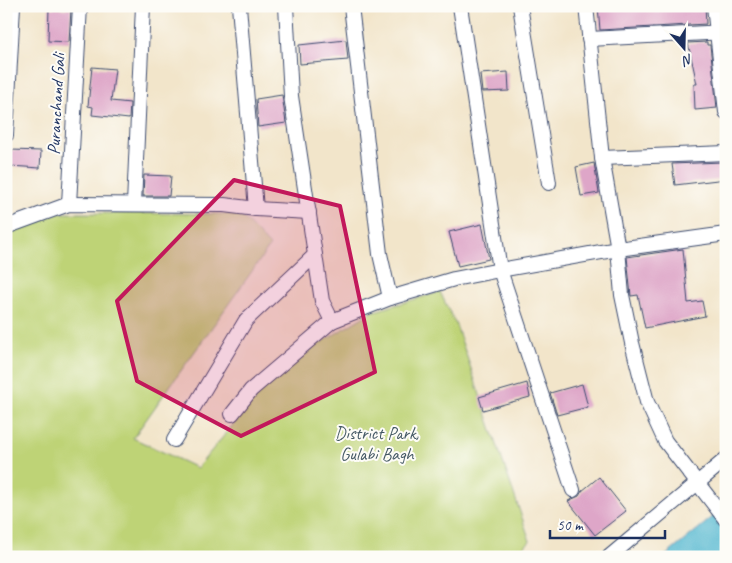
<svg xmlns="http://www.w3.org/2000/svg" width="732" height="563" font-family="Caveat,sans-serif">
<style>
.green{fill:#bed376;stroke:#6c816a}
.water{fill:#50b6cf;stroke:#367296}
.building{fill:#dea6c8}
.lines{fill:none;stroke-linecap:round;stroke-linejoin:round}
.minor-casing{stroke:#3b4a6e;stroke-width:16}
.minor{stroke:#fff;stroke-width:14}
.marked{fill:#c2185b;fill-opacity:0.2;stroke:#c2185b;stroke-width:4;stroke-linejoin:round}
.labels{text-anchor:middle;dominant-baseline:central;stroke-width:4;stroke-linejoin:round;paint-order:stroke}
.street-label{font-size:18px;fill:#1b2f5e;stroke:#fdfcf7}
.park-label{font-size:18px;fill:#445864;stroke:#fdfcf7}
</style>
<rect width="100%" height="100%" fill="#fdfcf7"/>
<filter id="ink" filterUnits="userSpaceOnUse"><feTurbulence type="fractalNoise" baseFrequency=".02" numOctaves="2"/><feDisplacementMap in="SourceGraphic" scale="10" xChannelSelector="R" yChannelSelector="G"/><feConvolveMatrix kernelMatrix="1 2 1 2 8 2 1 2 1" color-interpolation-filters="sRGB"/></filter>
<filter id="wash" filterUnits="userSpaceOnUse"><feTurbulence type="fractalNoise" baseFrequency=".0096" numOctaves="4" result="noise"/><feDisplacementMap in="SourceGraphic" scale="20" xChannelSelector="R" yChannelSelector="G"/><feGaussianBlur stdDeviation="1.12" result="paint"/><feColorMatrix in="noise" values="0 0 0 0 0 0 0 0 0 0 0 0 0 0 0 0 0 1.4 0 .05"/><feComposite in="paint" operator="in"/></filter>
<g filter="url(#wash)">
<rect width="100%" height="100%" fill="#f2e5ca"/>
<polygon class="green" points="59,213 240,214 270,246 133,438 197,468 263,389 314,347 371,312 440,292 456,325 530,541 514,557 6,557 6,231"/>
<polygon class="water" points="726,506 726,557 664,557"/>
<g id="blocks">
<g class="building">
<polygon points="598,6 705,6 706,24 600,30"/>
<polygon points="49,8 71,9 69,42 48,41"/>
<polygon points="346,40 348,60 300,64 299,45"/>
<polygon points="707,42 707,45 710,45 717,108 695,110 694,84 697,84 688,43"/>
<polygon points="92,67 115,69 111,101 130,103 129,119 92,115 93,107 88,106"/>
<polygon points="508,72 509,91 482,92 480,74"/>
<polygon points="282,95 286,123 258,127 256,99"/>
<polygon points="11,150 41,151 40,168 10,166"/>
<polygon points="723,162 726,179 675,185 672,164"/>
<polygon points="594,163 599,193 581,196 576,167"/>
<polygon points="144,175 171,176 169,196 143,196"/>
<polygon points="482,224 489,259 458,266 449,232"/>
<polygon points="683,249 688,303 702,301 705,316 645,328 638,295 631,296 627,257"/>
<polygon points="527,383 530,397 483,410 479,397"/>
<polygon points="582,384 588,407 557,415 550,393"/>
<polygon points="599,477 626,511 595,535 568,501 579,496 582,491"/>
</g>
</g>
</g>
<g filter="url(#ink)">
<use href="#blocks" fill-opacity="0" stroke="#3b4a6e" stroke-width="1"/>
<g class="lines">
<g class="minor-casing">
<g id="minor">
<polyline points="239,6 256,209"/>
<polyline points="286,6 291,96 322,301 332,321"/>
<polyline points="351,6 380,254 390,298"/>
<polyline points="460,6 500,270 573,490"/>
<polyline points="520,6 549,183"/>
<polyline points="586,6 602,158 618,249 622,295 632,343 647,402 665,441 726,520"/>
<polyline points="714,6 726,112"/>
<polyline points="589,39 726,32"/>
<polyline points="6,135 13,6"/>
<polyline points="602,158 726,153"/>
<polyline points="69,204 80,6"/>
<polyline points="134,204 143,6"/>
<polyline points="6,227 69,204 224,205 256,209 309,212"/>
<polyline points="232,414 251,390 332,321 390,298 454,279 500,270 618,249 726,234"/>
<polyline points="174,440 246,320 315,255"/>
<polyline points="609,557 726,459"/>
</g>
</g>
<use href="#minor" class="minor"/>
</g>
</g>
<path class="marked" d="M234 180 340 206 375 372 241 436 137 381 117 301Z"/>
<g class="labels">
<g class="street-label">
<text transform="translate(56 104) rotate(-87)">Puranchand Gali</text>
</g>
<g class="park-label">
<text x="377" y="433">District Park,<tspan x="377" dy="21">Gulabi Bagh</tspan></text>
</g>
</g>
<rect width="732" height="563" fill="none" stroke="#fdfcf7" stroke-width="25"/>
<g transform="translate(684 48) rotate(160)" stroke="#fdfcf7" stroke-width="4" paint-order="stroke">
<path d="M0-4L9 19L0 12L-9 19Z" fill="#1b2f5e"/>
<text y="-8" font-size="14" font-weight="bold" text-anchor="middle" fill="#1b2f5e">N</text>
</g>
<path d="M550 530v8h115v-8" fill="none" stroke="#1b2f5e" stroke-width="2.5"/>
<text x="557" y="530" font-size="15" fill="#1b2f5e" stroke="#fdfcf7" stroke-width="4" paint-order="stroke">50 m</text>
</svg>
